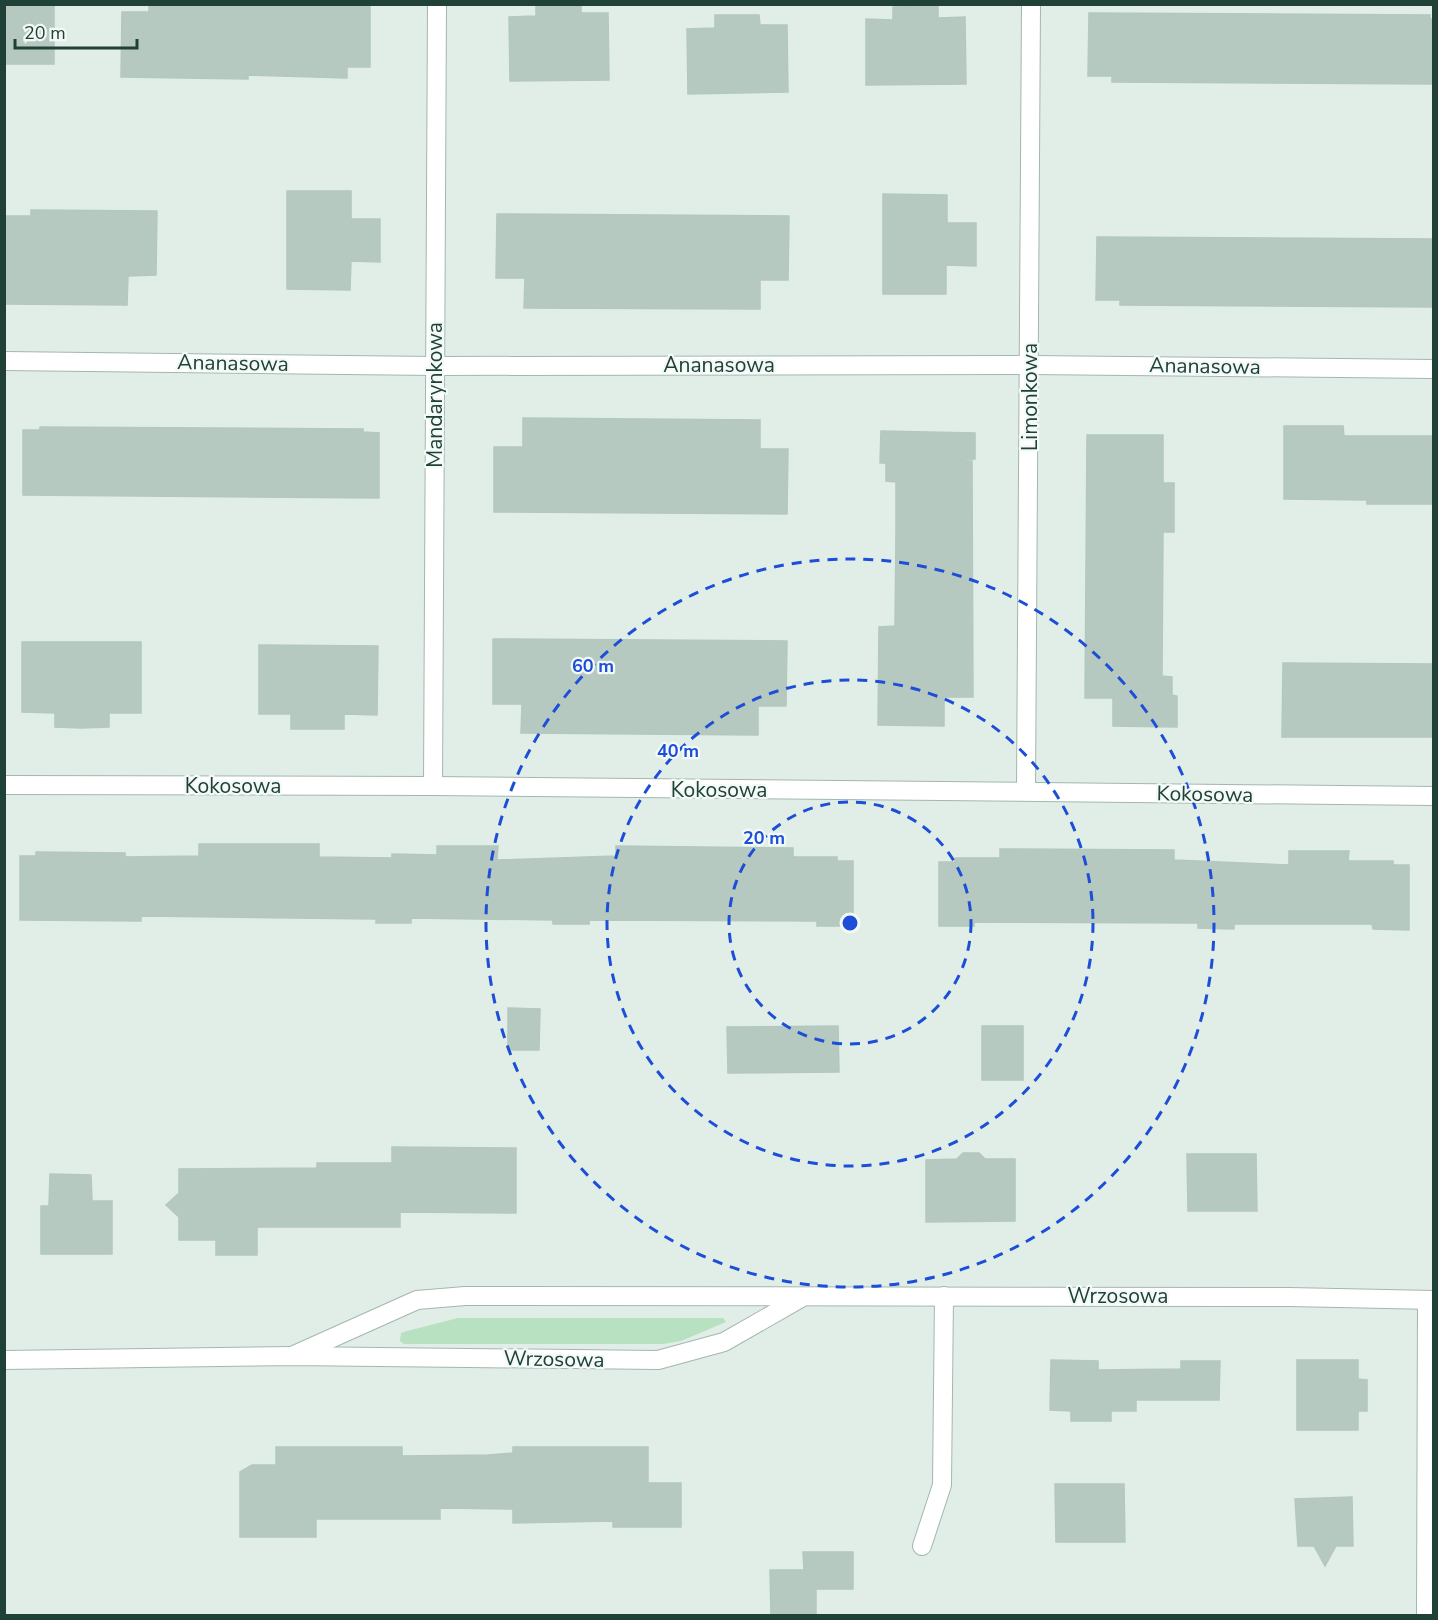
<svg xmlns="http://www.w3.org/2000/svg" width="1438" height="1620" font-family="'Nunito Sans',sans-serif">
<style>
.green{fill:#b7e1c1}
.building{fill:#b6c9c0;stroke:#b3c8be;stroke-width:1.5}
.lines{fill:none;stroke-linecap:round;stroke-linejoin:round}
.service-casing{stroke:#a3b7af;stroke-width:20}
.minor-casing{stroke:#a3b7af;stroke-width:20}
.service{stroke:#fff;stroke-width:18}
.minor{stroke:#fff;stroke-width:18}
.ring{fill:none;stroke:#1d4ed8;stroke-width:3;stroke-dasharray:10 8}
.labels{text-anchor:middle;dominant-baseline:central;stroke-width:4.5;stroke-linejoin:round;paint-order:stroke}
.street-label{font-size:21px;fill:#1f4137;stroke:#f2f9f6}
.centre{fill:#1d4ed8;stroke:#f2f9f6;stroke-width:3}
.ring-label{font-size:18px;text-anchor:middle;font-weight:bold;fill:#1d4ed8;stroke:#f2f9f6;stroke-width:4.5;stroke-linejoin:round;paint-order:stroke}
</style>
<rect width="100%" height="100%" fill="#e1eee8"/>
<polygon class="green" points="458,1318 723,1318 726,1322 681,1341 663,1344 404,1344 400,1341 401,1333 407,1331"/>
<g class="building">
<rect x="4" y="4" width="50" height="60"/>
<polygon points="149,4 370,4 370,67 347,67 347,78 248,75 248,79 121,77 122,12 149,12"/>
<polygon points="536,4 581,4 581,13 608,13 609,80 510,81 509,17 536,16"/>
<polygon points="938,6 938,18 965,17 966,84 866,85 866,19 893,20 893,7"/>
<polygon points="1089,13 1430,15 1430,19 1434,19 1434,84 1112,82 1112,76 1088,76"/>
<polygon points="715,15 759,15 760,25 787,25 788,92 688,94 687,29 715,28"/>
<polygon points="287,191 351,191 351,219 380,219 380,262 351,261 350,290 287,289"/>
<polygon points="883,194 947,195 947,223 976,223 976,266 946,265 946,294 883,294"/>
<polygon points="31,210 157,211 156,275 128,276 127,305 4,304 4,216 31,216"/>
<polygon points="497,214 789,216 788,280 760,280 760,309 524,308 525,278 496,278"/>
<polygon points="1097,237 1434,239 1434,307 1120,305 1120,300 1096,300"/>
<polygon points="523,418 760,420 760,449 788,449 787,514 494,512 494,447 523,447"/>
<polygon points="1284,426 1343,426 1344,436 1434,436 1434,504 1367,504 1367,500 1284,499"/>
<polygon points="40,427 363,429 363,432 379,433 379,498 23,495 23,430 40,430"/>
<polygon points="881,431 975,433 975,459 946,460 972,461 973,697 944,697 944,726 878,725 879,627 895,626 896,530 896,482 886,481 886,463 880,463"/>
<polygon points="1087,435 1163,435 1163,483 1174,483 1174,532 1163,532 1162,676 1172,677 1172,695 1177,696 1177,727 1113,726 1113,698 1085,698"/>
<polygon points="493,639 787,641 786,706 758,706 758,735 521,733 522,704 493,704"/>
<polygon points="22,642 141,642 141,713 109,713 109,727 81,728 55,727 55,713 22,712"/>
<polygon points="259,645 378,646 377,715 344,714 344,729 291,729 291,714 259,714"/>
<polygon points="1283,663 1434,664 1434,737 1282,737"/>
<polygon points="199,844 319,844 319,857 392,858 392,854 437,855 437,846 498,846 497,860 616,856 616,846 793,848 793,857 837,857 837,861 853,861 853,926 817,926 817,921 589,920 589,924 553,924 553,920 411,918 411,923 376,923 376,919 141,916 141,921 20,920 20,856 36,856 36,852 125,853 125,857 199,856"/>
<polygon points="1000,849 1174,850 1174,860 1289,865 1289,851 1349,851 1348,861 1393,861 1393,865 1409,865 1409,930 1373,929 1372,924 1234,924 1234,929 1198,928 1198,923 974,922 974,926 939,926 939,862 955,862 955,858 1000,858"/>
<polygon points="508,1008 540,1009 539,1050 508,1050"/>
<polygon points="838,1026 839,1072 728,1073 727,1027"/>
<rect x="982" y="1026" width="41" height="54"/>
<polygon points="392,1147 516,1148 516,1213 400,1212 400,1227 257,1227 257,1255 216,1255 216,1240 179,1240 179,1217 166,1205 179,1193 179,1169 317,1168 317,1163 392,1163"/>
<polygon points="963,1153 979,1153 985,1159 1015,1159 1015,1221 926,1222 926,1160 957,1159"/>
<polygon points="1187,1154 1256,1154 1257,1211 1188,1211"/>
<polygon points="50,1174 91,1175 92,1201 112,1201 112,1254 41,1254 41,1206 49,1206"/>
<polygon points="1051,1360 1098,1361 1098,1370 1181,1369 1181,1361 1220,1361 1219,1400 1136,1400 1136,1411 1111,1411 1111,1421 1071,1421 1071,1411 1050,1410"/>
<polygon points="1297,1360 1358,1360 1358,1379 1367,1380 1367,1411 1358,1411 1358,1430 1297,1430"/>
<polygon points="276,1447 402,1447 402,1456 488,1455 513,1453 513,1447 648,1447 648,1483 681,1483 681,1527 613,1527 613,1521 513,1523 513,1509 440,1508 440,1519 316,1519 316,1537 240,1537 240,1472 252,1465 276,1465"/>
<polygon points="1055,1484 1124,1484 1125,1542 1056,1542"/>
<polygon points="1352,1497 1353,1546 1336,1546 1325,1566 1314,1546 1298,1546 1295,1499"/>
<polygon points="803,1552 853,1552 853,1589 816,1589 816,1616 771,1616 770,1570 804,1570"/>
</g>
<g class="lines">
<g class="service-casing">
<polyline id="service" points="922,1546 942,1485 944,1296"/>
</g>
<g class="minor-casing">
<g id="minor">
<polyline points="4,361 435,366 1031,365 1434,369"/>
<polyline points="4,785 433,786 1434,796"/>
<polyline points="433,786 437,4"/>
<polyline points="1026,790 1031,4"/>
<polyline points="292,1356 417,1300 465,1296 1289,1297 1434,1300"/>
<polyline points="4,1360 292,1356 658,1360 724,1342 801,1298"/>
<polyline points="1426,1616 1427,1300"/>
</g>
</g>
<use href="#service" class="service"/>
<use href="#minor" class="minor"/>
</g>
<g class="ring">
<circle cx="850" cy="923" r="121"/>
<circle cx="850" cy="923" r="243"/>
<circle cx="850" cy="923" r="364"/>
</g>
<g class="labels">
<g class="street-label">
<text transform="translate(233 363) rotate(1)">Ananasowa</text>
<text x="719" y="365">Ananasowa</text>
<text transform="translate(1205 366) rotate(1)">Ananasowa</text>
<text transform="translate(435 395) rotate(-90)">Mandarynkowa</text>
<text transform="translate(1030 397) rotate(-90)">Limonkowa</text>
<text x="233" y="786">Kokosowa</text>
<text x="719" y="790">Kokosowa</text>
<text transform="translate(1205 794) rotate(1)">Kokosowa</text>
<text x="1118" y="1296">Wrzosowa</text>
<text transform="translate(554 1359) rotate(1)">Wrzosowa</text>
</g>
</g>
<circle cx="850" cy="923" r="9" class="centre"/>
<g class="ring-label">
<text x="593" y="672">60 m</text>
<text x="678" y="757">40 m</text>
<text x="764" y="844">20 m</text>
</g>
<rect width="1438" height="1620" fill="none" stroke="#1f4137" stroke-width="12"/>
<path d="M15 39v9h122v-9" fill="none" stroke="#1f4137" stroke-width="3"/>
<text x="24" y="39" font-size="18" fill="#1f4137" stroke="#f2f9f6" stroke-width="4.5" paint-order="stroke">20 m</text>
</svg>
